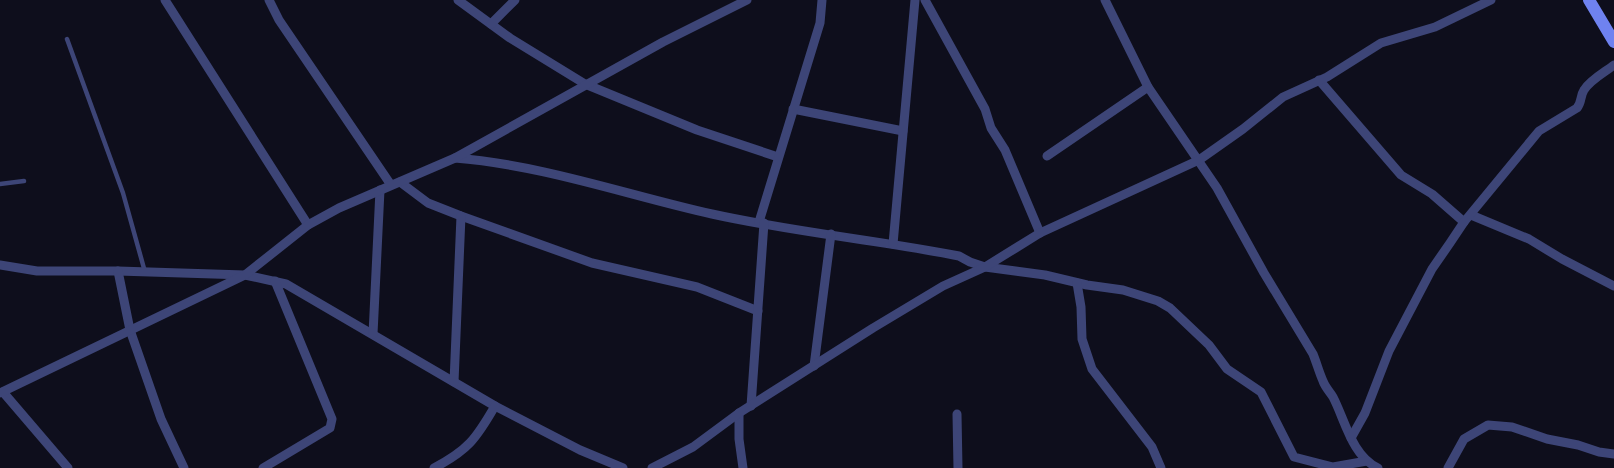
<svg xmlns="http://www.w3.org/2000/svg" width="1614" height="468" font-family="'PT Sans',sans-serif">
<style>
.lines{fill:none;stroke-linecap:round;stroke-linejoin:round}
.lane{stroke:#3d4577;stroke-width:4.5}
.street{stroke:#3d4577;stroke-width:9}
.secondary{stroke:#6f82f0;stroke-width:12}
</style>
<rect width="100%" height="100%" fill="#0e0e1c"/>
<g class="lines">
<g class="lane">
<polyline points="67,39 123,193 145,272"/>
<polyline points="0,184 24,181"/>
</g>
<g class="street">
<polyline points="165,0 308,225"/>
<polyline points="269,0 279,20 391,185"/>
<polyline points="458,0 510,38 585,84 697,130 778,157"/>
<polyline points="925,0 985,109 991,128 1005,150 1040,233"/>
<path d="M1105 0 1148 87 1217 188 1264 273 1313 354C1317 364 1319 372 1323 381 1325 387 1330 392 1333 397 1345 420 1352 456 1378 468"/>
<polyline points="491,24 515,0"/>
<polyline points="1319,80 1401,175 1432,194 1464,222"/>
<polyline points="793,109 903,131"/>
<polyline points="1047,156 1148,87"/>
<path d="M455 158C543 165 627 195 712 214 793 232 877 240 959 256L970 262 985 267 1045 275 1087 285 1123 290 1158 301 1170 308 1209 345 1227 369 1261 392 1294 457 1333 467 1367 461"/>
<polyline points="400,182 428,203 461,216 592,263 697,287 758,311"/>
<polyline points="1471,215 1529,239 1562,259 1614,286"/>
<polyline points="759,222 820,23 822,0"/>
<polyline points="893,244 915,0"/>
<polyline points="0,265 37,271 118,271 245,275 286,284 495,406 580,450 623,468"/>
<polyline points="118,271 130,330 161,419 184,468"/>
<polyline points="1077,283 1081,307 1082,339 1092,369 1152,447 1161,468"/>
<polyline points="373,334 380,190"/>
<polyline points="814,366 831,234"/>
<polyline points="454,382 461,216"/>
<polyline points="3,392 68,468"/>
<polyline points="0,393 245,275 308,225 339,208 455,158 663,42 747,0"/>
<polyline points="751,406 764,223"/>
<polyline points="739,413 739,439 743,468"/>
<polyline points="957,414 958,468"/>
<path d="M1351 438 1365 413 1389 351 1432 269 1450 243 1464 222 1539 131 1577 108C1582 102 1580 96 1584 90 1590 80 1605 72 1614 65"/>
<polyline points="263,468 330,428 332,419 275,281"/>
<path d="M434 468C468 450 476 439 495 406"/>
<polyline points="652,468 693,447 739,413 873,328 943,286 985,267 1040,233 1199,160 1243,129 1283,97 1327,77 1381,43 1435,27 1491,0"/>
<polyline points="1448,468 1464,439 1488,425 1512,427 1547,439 1578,445 1599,452 1614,454"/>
</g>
<polyline class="secondary" points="1589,0 1614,42"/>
</g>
</svg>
